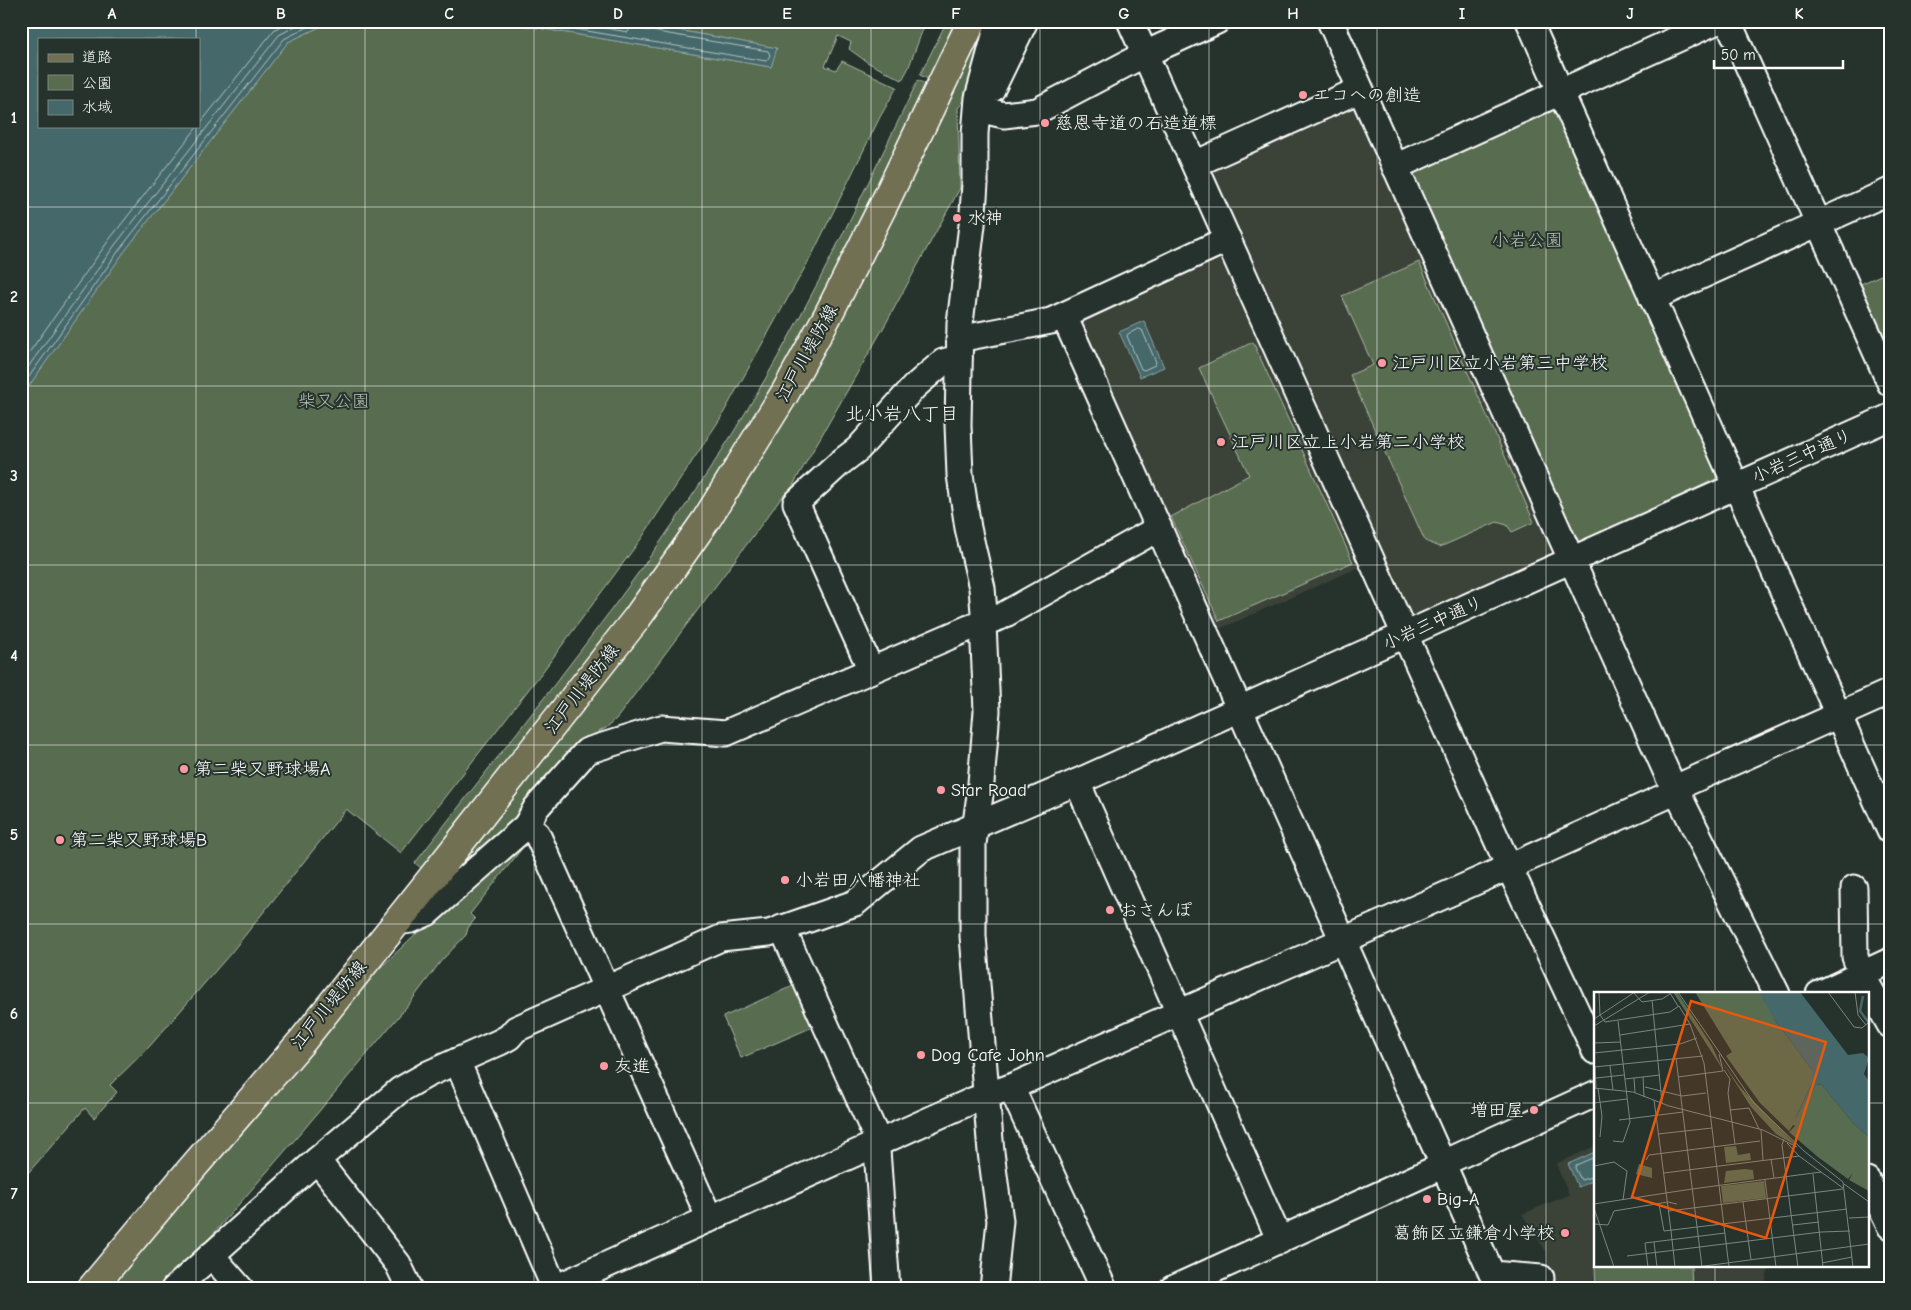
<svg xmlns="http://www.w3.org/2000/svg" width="1911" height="1310" font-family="'Comic Neue','Klee One',sans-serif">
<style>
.built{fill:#3b4239}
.green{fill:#586c4f;stroke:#acb6a7}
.water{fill:#45686b;stroke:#8fa4a6;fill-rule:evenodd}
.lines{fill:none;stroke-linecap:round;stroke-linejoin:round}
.shore{stroke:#b5c3c4;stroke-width:1}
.minor-casing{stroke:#fff;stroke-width:29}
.major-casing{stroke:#fff;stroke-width:31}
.minor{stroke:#26332d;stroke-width:25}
.major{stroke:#716f52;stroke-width:28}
.grid{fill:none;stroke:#fff;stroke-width:1;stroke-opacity:0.55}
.poi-dot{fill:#ff9aa2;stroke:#26332d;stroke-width:2}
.labels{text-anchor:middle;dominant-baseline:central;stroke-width:4;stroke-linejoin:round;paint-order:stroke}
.poi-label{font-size:18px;fill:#fff;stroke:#26332d;text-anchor:start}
.park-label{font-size:18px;fill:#b4bdb0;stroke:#26332d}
.street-label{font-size:18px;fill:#fff;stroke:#26332d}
.neighbourhood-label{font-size:19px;fill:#fff;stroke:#26332d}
.inset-river{fill:none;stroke:#45686b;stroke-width:2.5}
.inset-road{fill:none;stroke:#7d8581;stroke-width:1}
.view{fill:#e8590c;fill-opacity:0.15;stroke:#e8590c;stroke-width:2.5}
.inset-edge{fill:none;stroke:#fff;stroke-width:2.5}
.neatline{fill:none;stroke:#fff;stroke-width:2}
.grid-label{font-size:16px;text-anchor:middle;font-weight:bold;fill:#fff}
</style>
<rect width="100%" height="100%" fill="#26332d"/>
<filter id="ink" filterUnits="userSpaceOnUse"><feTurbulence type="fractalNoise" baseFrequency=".02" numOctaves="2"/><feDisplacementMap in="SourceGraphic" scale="10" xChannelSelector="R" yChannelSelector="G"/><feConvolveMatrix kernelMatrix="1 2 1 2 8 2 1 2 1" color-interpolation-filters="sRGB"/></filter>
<g filter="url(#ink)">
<g class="built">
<polygon points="1348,105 1357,107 1553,551 1550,560 1414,619 1407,618 1210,176 1215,166"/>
<polygon points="1225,252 1364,565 1215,631 1077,320"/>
<polygon points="1595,1146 1595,1266 1771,1266 1768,1272 1764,1289 1547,1289 1547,1253 1522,1214 1569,1195 1556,1164"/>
</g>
<g class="green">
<polygon points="332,21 496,21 771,67 776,48 627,21 926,21 908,69 902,80 867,62 849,49 851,42 838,36 825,66 836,70 842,61 897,87 880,117 812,255 720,419 641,539 543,671 401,853 346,809 230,954 149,1047 110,1085 117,1092 94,1118 85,1108 21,1181 21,397 124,252 288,42"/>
<polygon points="947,21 962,21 932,81 920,75"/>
<polygon points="982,21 991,21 969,95 958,108 960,188 885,325 789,492 782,497 617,718 606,728 582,741 517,819 442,884 635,638"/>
<path d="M918 80 930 87 864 221 765 405 659 567 425 871 415 863C524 722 638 585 733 433 803 320 860 200 918 80Z"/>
<polygon points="1555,107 1718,478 1575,544 1410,174"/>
<polygon points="1419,262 1534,522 1512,532 1507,525 1497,522 1440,547 1425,541 1350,375 1373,365 1342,296"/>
<polygon points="1890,271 1890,336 1881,340 1856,286"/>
<polygon points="1253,342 1353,562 1219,621 1171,517 1249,475 1199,368"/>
<polygon points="528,841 470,914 475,919 468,928 466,935 441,961 409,1004 305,1128 200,1249 160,1289 102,1289 348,999 429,921 513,848"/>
<polygon points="797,984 815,1026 741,1058 723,1017"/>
<polygon points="1595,1266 1691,1266 1692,1289 1596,1289"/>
</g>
<g class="water">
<path d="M21 21H332L288 42 124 252 21 397ZM39 39H199V126H39Z"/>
<polygon points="496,21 627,21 777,48 771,67"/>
<polygon points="1144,321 1164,367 1140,377 1119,332"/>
<polygon points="1595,1152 1595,1180 1578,1187 1568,1164"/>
</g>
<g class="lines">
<g class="shore">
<polyline points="527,21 766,61 768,59 770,55 768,51 640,29 636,26 635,21"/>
<polyline points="565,21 628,32 630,29 629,21"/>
<polyline points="199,125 274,30 288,21"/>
<polygon points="1139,329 1142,330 1156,362 1155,365 1144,370 1141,369 1127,336 1128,334"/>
<polyline points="21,364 109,240 198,126"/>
<polyline points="21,377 115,245 279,35 305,21"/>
<polyline points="21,388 120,249 284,39 320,21"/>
<polyline points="1595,1157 1576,1165 1575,1168 1581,1180 1595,1176"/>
</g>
<g class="minor-casing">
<g id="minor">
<polyline points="1130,21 1509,867 1595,1051"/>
<polyline points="1330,21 1674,789"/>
<polyline points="1529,21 1890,831"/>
<polyline points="1728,21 1890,383"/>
<polyline points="992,89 1025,21"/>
<polyline points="978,109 1004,115 1037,111 1145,54 1217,21"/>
<polyline points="1195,164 1359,90"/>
<polyline points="1395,167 1717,21"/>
<polyline points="1652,298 1890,191"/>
<polyline points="1064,316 1491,1272 1492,1274 1541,1278"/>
<polyline points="959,339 1051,321 1228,239"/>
<polyline points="871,670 796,503 841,462 858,449 914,387 943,362 959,358"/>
<polyline points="1077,782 1280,1241"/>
<polyline points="1675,788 1777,994"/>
<polyline points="526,826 536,808 587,751 661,728 726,733 969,628 1000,617 1159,528"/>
<polyline points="1854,888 1855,957 1861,973 1890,1025"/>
<polyline points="396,922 411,920 427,913 526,826 537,834 710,1219"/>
<polyline points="782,928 876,1136 887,1289"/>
<polyline points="1819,994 1890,961"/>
<polyline points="457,1061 555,1289"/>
<polyline points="1011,1087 1104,1289"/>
<polyline points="317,1160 398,1264 410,1289"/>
<polyline points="1443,1163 1595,1094"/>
<polyline points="1867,1180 1890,1226"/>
<polyline points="211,1255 241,1289"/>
<polyline points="555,1288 974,1100 1011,1087 1509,867 1675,792 1674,789 1675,788 1890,692"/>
<polyline points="174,1289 317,1160 400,1090 428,1074 500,1042 509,1037 516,1029 721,938 769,933 855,903 921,849 1077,782 1890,417"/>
<polyline points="993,1289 1000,1221 991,1152 973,936 973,844 980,795 987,711 983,624 984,612 982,588 968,528 960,475 958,425 960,323 972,225 975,184 975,134 978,98 999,21"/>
<polyline points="1172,1289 1444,1165"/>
</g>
</g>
<g class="major-casing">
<polyline id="major" points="91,1289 182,1180 303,1040 428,883 637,618 706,520 785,393 828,315 884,204 972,21"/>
</g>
<use href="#minor" class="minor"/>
<use href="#major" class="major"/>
</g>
</g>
<path class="grid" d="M196 21V39M365 21V1289M534 21V1289M702 21V1289M871 21V1289M1040 21V1289M1209 21V1289M1377 21V1289M1546 21V1289M1715 21V994M196 126V1289M21 207H1890M21 386H1890M21 565H1890M21 745H1890M21 924H1890M21 1103H1595M1867 1103H1890M1715 1266V1289"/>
<g class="poi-dot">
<circle cx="1303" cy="95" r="5"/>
<circle cx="1045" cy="123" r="5"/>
<circle cx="957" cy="218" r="5"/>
<circle cx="1382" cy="363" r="5"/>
<circle cx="1221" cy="442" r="5"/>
<circle cx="184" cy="769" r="5"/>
<circle cx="941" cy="790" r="5"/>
<circle cx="60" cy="840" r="5"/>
<circle cx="785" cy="880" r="5"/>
<circle cx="1110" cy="910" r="5"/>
<circle cx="921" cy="1055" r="5"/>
<circle cx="604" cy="1066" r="5"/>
<circle cx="1534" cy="1110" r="5"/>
<circle cx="1427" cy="1199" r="5"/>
<circle cx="1565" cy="1233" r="5"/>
</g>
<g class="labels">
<g class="poi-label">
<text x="1313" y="95">エコへの創造</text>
<text x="1055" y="123">慈恩寺道の石造道標</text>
<text x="967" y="218">水神</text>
<text x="1392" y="363">江戸川区立小岩第三中学校</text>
<text x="1231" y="442">江戸川区立上小岩第二小学校</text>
<text x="194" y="769">第二柴又野球場A</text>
<text x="951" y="790">Star Road</text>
<text x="70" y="840">第二柴又野球場B</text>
<text x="795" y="880">小岩田八幡神社</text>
<text x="1120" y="910">おさんぽ</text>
<text x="931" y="1055">Dog Cafe John</text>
<text x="614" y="1066">友進</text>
<text x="1524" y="1110" text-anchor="end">増田屋</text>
<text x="1437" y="1199">Big-A</text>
<text x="1555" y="1233" text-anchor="end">葛飾区立鎌倉小学校</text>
</g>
<g class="park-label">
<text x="1527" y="240">小岩公園</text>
<text x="334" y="401">柴又公園</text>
</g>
<g class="street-label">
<text transform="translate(807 353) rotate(-61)">江戸川堤防線</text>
<text transform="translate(1802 456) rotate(-24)">小岩三中通り</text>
<text transform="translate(1433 623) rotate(-24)">小岩三中通り</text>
<text transform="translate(582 689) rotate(-52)">江戸川堤防線</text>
<text transform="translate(329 1005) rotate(-51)">江戸川堤防線</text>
</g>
<g class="neighbourhood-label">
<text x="902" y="414">北小岩八丁目</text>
</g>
</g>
<g transform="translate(1594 992)">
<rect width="275" height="275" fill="#26332d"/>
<path d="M79 0H83L118 54 129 78ZM101 0H165L170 5 181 28 218 78V91L201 127 219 96 222 92 228 93 259 131 275 145V199L255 188 259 181 254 187 224 165 195 140 201 134 199 133 195 139 166 111 132 64 138 60ZM127 68 146 95 203 154 182 142 157 115ZM142 154 144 163 156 161 157 168 132 171 130 155ZM45 172 58 176V186L42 182ZM151 177 159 178 160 187 130 191 132 179ZM170 189 172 206 129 211 127 194Z" fill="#586c4f"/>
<path d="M165 0H206L254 63 269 61 275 66 270 82 275 89V145L259 131 228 93 223 92 201 127 218 91V78L181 28Z" fill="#45686b"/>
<path class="inset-river" d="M269 4 266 19 275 31"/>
<path class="inset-road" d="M5 0 6 23 11 30 76 20 85 14 96 32 110 71 135 275M39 0 48 10 68 7 76 2M84 0 160 111 210 159 249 190 259 275M234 0 260 35 268 36 275 30M261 0 264 23 272 33M76 1 84 14M58 8 68 111M0 27 41 0M0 34 56 0M26 43 96 32M0 51 26 50M0 61 86 52 103 46M82 66 108 275M16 74 19 98M0 75 109 64M1 75 2 96M130 78 136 87 134 101 141 152M49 85 50 105M84 85 129 79 125 62M2 86 30 83M40 86 41 101M31 87 66 83M51 95 88 104 112 101M0 96 39 100 75 114 169 138 203 155M4 96 8 124 6 145M60 108 67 161M0 111 33 107M136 118 155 116 165 137M25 128 89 120M167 138 169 168M64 142 118 136M190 147 188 153 204 275M19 149 29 150 36 130 24 29M193 151 205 164M67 161 77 239M177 167 180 186M52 168 55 163 166 149M0 174 20 170 33 179 29 208M70 181 205 164 249 196M219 182 229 275M171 188 182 275M250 192 275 210M98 197 227 180M149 210 157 268M0 212 98 197M65 212 70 239 253 217M0 216 20 275M75 219 249 197M255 226 275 225M0 232 14 233 20 219 74 210 83 212M199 233 225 230M77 239 81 275M60 250 63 275M33 264 227 240 256 239M228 271 258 265M54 275 51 251 131 241M103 275 275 252"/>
<path class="view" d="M97 9 232 50 172 246 38 205Z"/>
<rect width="275" height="275" class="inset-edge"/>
</g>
<rect width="1911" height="1310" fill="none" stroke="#26332d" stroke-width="55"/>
<rect x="38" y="38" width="162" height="90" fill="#26332d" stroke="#7d8581"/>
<rect x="48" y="54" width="25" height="8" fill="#716f52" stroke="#7d8581"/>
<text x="82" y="62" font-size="15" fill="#ffffff">道路</text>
<rect x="48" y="75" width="25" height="15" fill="#586c4f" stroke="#7d8581"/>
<text x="82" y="88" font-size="15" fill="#ffffff">公園</text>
<rect x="48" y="100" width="25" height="15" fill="#45686b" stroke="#7d8581"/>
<text x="82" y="112" font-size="15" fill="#ffffff">水域</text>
<path d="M1714 60v8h129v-8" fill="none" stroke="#ffffff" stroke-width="2.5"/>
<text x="1721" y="60" font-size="15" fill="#ffffff" stroke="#26332d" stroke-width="4" paint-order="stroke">50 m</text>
<rect x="28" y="28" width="1856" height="1254" class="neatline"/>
<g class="grid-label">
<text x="112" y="19">A</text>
<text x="281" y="19">B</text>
<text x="449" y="19">C</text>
<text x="618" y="19">D</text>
<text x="787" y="19">E</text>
<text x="956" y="19">F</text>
<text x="1124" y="19">G</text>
<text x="1293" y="19">H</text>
<text x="1462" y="19">I</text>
<text x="1630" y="19">J</text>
<text x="1799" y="19">K</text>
<text x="14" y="123">1</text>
<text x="14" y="302">2</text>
<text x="14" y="481">3</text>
<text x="14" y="661">4</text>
<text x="14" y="840">5</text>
<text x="14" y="1019">6</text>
<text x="14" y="1199">7</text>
</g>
</svg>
